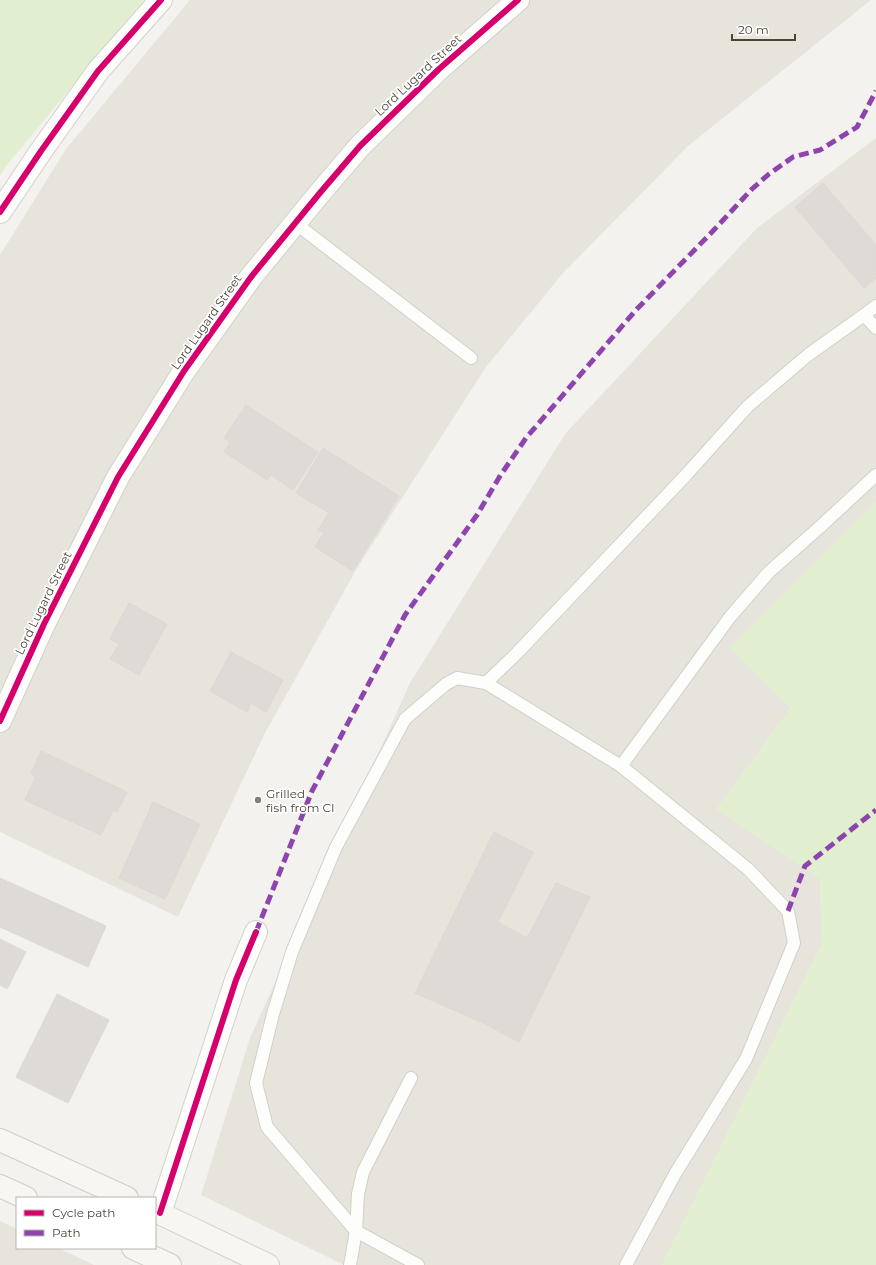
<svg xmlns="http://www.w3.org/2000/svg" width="876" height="1265" font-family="Montserrat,sans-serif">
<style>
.residential{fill:#e7e4dc}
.green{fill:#e1eecf}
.building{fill:#dedbd6;stroke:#dcd9d4}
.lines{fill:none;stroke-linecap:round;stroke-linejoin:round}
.lane-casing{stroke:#d2d0cb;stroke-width:14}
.street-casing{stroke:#d2d0cb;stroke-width:24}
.secondary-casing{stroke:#d3cfc5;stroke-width:24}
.lane{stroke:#fdfdfc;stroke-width:12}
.street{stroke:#fdfdfc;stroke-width:22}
.secondary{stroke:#f7f6f1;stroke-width:22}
.quiet{stroke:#8e44ad;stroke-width:5;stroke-dasharray:10 5;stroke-linecap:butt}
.cycleway-casing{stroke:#fff;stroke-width:8}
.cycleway{stroke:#d6006c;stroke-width:6}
.poi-dot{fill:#868178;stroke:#fff;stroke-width:1.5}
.labels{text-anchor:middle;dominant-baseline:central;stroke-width:3.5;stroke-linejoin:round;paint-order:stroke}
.street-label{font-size:12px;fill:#4b4439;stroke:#fff}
.poi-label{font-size:12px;fill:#4b4439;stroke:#fff;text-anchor:start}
</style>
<rect width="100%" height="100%" fill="#f4f2ee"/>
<g class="residential">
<polygon points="190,0 871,0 688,146 563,273 486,367 356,570 265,733 178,917 0,832 0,255 66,149"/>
<polygon points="876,138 876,502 730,648 791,708 717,809 820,879 822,944 662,1265 344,1265 201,1195 250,1038 410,683 565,434 757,228"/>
<polygon points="0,1221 17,1229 17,1248 58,1248 94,1265 0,1265"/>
</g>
<g class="green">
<polygon points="0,0 144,0 6,166 0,176"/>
<polygon points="876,502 876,1265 662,1265 822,944 820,879 717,809 791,708 730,648"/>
</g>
<g class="building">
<polygon points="823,183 876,245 876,278 864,288 795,207"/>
<polygon points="246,405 318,452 293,490 271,475 267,480 224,452 230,442 224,438"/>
<polygon points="323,448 399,496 353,571 315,547 324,533 318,530 329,513 296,493"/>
<polygon points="129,603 167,624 139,675 110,659 119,644 110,639"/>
<polygon points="231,652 283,680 266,712 251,703 247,712 210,691"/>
<polygon points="41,751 127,792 117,812 113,810 101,835 25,800 35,778 31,773"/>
<polygon points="153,802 200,824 165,899 119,878"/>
<polygon points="494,832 533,852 498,922 527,938 556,883 590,897 519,1042 483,1023 415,993"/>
<polygon points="0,878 106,926 88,967 0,927"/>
<polygon points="0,939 26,952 7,989 0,985"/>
<polygon points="57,994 109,1020 68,1103 16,1077"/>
</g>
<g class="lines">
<g class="lane-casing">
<g id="lane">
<polyline points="295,223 471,358"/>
<polyline points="864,315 876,306"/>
<polyline points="486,683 517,653 686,475 748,406 808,355 864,315 876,328"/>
<polyline points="621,766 730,617 769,572 821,526 876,475"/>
<polyline points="350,1265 356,1231 358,1194 363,1172 411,1078"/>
<polyline points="418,1265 356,1231 267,1127 256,1083 273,1014 292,952 336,847 405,719 446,684 457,678 486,683 621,766 748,869 788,911 794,943 746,1059 675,1174 626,1265"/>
</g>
</g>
<g class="street-casing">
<g id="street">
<polyline points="0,212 41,151 98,71 161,0"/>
<polyline points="0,721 44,624 118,477 184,371 251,277 319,194 360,146 439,69 518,0"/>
<polyline points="160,1213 236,980 256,932"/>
</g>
</g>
<g class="secondary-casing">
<g id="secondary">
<polyline points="0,1140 127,1198"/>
<polyline points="0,1186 26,1198"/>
<polyline points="155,1211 268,1265"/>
<polyline points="133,1248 170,1265"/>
</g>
</g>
<use href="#lane" class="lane"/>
<use href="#street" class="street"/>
<use href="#secondary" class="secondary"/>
<g class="quiet">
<polyline points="788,911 805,866 876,810"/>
<polyline points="256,932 312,791 405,615 477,515 500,476 526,438 636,310 711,233 752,189 769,174 793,157 820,150 857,127 876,91"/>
</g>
<g class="cycleway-casing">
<g id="cycleway">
<polyline points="0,212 41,151 98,71 161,0"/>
<polyline points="0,721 44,624 118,477 184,371 251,277 319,194 360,146 439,69 518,0"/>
<polyline points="160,1213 236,980 256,932"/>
</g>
</g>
<use href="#cycleway" class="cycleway"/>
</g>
<circle class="poi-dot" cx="258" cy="800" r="4"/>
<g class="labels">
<g class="street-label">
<text transform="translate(418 75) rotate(-43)">Lord Lugard Street</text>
<text transform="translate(206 322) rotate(-55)">Lord Lugard Street</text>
<text transform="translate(43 603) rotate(-64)">Lord Lugard Street</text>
</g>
<g class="poi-label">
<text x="266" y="793">Grilled<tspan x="266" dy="14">fish from CI</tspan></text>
</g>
</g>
<rect x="16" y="1197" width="140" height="52" fill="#ffffff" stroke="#b7b4b0"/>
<rect x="24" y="1210" width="20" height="6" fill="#d6006c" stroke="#b7b4b0"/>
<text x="52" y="1217" font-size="12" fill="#4b4439">Cycle path</text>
<rect x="24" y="1230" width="20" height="6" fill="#8e44ad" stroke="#b7b4b0"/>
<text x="52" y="1237" font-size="12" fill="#4b4439">Path</text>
<path d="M732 34v6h63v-6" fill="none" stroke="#4b4439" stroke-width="2"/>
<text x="738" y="34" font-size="12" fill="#4b4439" stroke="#ffffff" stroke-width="3" paint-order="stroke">20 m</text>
</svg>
